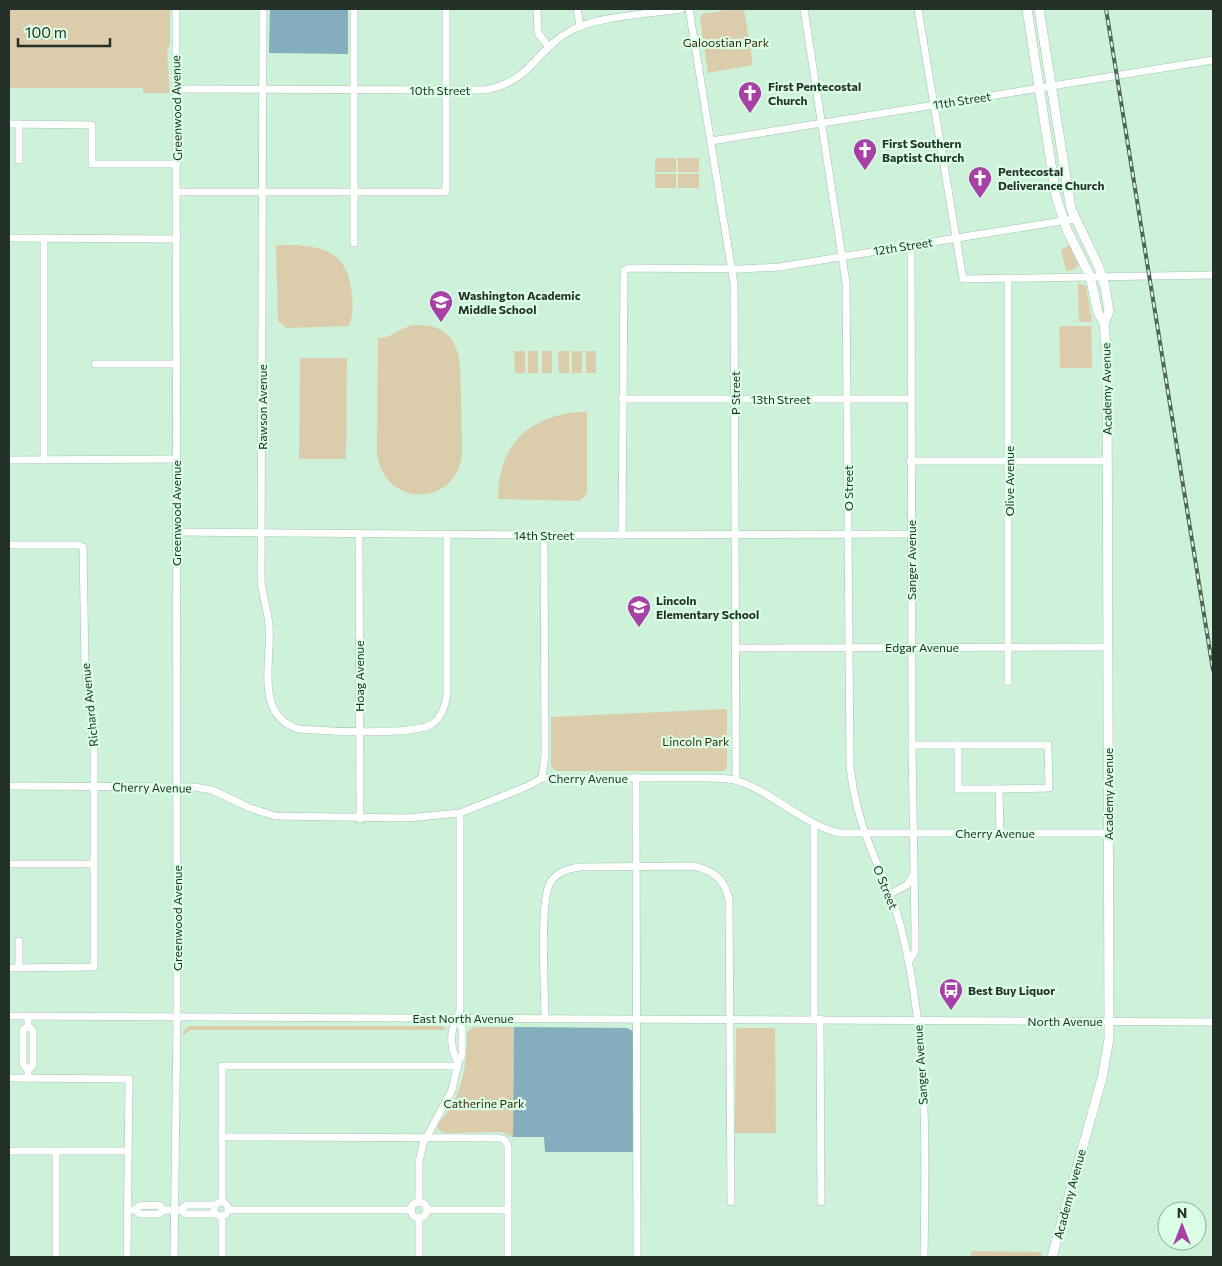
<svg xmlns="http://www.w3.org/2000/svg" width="1222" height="1266" font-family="Commissioner,sans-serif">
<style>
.green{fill:#dbcdac}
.water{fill:#84adbd}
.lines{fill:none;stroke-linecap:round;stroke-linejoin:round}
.minor-casing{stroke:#a2c4ae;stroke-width:8}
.major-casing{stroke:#a2c4ae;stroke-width:10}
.minor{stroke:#fff;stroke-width:7}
.major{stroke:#fff;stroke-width:9}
.rail-casing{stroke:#506457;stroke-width:4}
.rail{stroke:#dbfee7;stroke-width:2;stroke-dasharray:5.5;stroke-linecap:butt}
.labels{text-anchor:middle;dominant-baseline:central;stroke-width:4.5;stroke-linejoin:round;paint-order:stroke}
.park-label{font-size:12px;fill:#352a0b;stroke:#dbfee7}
.poi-label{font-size:12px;font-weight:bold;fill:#233128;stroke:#dbfee7;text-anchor:start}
.street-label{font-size:12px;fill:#233128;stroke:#dbfee7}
</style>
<rect width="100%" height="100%" fill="#cef1da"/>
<g class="green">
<polygon points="9,9 170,9 170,43 167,52 170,93 143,93 143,88 9,88"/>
<polygon points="733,9 744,9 753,65 708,73 700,19 702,14"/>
<rect x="655" y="158" width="21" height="14"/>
<rect x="678" y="158" width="21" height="14"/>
<rect x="655" y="174" width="21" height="14"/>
<rect x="678" y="174" width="21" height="14"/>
<path d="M276 245C312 245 345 245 351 288 353 301 354 313 349 326L287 328 278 321Z"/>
<polygon points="1069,245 1078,264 1075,269 1066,271 1061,250"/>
<polygon points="1078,283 1086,286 1092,322 1079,322"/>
<path d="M413 325C461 323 461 358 461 394 461 413 462 433 462 452 459 507 384 510 377 453L378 338C392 338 400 328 413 325Z"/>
<polygon points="1059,326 1091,326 1092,368 1060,368"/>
<polygon points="514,351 525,351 525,373 515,373"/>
<rect x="528" y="351" width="10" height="22"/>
<rect x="542" y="351" width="10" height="22"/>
<polygon points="558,351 569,351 569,373 559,373"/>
<rect x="572" y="351" width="10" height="22"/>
<rect x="586" y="351" width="10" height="22"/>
<polygon points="300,358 347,358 346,459 299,459"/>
<path d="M578 412H587V493L580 501 498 499C498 447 526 417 578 412Z"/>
<polygon points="727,709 727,766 724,771 556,771 551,766 551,717"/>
<polygon points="189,1026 442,1026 447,1030 190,1030 183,1036 184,1031"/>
<path d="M473 1027H514L513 1137 502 1132 444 1133 438 1129V1124C462 1099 467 1066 467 1033Z"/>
<polygon points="738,1028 775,1028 776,1133 735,1133 736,1030"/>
<polygon points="971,1251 1042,1252 1041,1257 971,1257"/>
</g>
<g class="water">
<polygon points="270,9 348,9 348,54 269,53"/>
<polygon points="514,1027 627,1028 633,1031 633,1152 545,1152 544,1137 513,1137"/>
</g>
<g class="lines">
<g class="minor-casing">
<g id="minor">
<path d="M263 9 261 580C262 595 268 610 269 626 272 661 254 715 298 729 323 731 414 736 432 724 442 717 445 706 447 694V534"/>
<polyline points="537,9 538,33 549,47"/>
<polyline points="577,9 580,26"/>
<polyline points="689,9 734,284 736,781"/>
<path d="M804 9 846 283 850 766C853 796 861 825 873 854 883 878 895 902 901 928 928 1035 926 1147 924 1257"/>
<polyline points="918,9 963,279 1213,275"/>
<path d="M176 89 485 90C533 81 535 49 572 30 598 16 650 14 681 9"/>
<polyline points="9,124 92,125 92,164 177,164"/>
<polyline points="19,124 19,160"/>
<polyline points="711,141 1213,60"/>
<polyline points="177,192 446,192 446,9"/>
<polyline points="9,238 177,239"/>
<polyline points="44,238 44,460"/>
<polyline points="354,243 354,9"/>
<polyline points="1008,280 1008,682"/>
<polyline points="95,364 177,364"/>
<polyline points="622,399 910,399"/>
<polyline points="9,460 176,459"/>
<polyline points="910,461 1107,461"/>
<polyline points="176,532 544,535 911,534"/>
<polyline points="359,534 360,819"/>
<polyline points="622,535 624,270 630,268 741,269 779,267 1074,219"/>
<polyline points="9,545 78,545 83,547 85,665 94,739 94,967 9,968"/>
<polyline points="736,648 1108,647"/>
<polyline points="912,745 1048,745 1049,788 999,789 1000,833"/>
<polyline points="958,745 958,789 999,789"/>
<polyline points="636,777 637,1257"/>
<polyline points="542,778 545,755 544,535"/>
<path d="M9 786 194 787 212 790 250 808 275 816 407 818 460 813 528 786 542 778H710C719 778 729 778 738 781 774 793 801 823 839 833H1108"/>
<polyline points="814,824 814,1019"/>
<polyline points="9,864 94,864"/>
<polyline points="890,894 907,885 913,875"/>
<polyline points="909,961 915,951 915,931 912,745 911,245"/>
<polyline points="19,968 19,941"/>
<polyline points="9,1016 1213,1022"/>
<path d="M545 1019C545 991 539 904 550 883 556 872 568 869 579 867L693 866C713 870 725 879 729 900L731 1202"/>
<polyline points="820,1019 821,1202"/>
<path d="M458 1062C452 1054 450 1038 453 1028 455 1021 458 1017 460 1009V813"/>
<polyline points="28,1070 33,1065 33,1031 28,1026"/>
<polyline points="9,1078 129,1079 127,1257"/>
<polyline points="28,1078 28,1070 23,1064 23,1030 28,1026 28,1017"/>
<polyline points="222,1137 499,1138 505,1140 508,1146 508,1257"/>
<polyline points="9,1151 128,1151"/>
<circle cx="221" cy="1209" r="7"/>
<polyline points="222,1202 222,1066 458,1066"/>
<circle cx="419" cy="1210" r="8"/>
<polyline points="419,1203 419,1162 423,1144 452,1090 458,1062 462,1056 462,1028 458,1019"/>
<polyline points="127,1210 135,1210 140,1214 159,1214 164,1210 181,1210 186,1214 216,1214"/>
<polyline points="135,1210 139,1206 159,1205 164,1210"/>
<polyline points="181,1210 186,1205 215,1205"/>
<polyline points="229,1210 412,1210"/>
<polyline points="427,1210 508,1210"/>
<polyline points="222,1217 222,1257"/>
<polyline points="419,1218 419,1257"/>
<polyline points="56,1257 56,1151"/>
<polyline points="174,1257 177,1017 176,9"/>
</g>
</g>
<g class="major-casing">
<g id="major">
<polyline points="1027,9 1056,196 1067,230 1090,276 1098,313 1104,323 1107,357 1109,1039 1102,1078 1052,1257"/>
<polyline points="1039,9 1071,209 1098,265 1105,286 1109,312 1104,323"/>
</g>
</g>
<use href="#minor" class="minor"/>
<use href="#major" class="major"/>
<g class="rail-casing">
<polyline id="rail" points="1106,9 1213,670"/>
</g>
<use href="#rail" class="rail"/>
</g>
<defs>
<g id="church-pin" transform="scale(1.25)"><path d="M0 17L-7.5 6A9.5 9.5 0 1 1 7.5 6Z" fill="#a741a5" stroke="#dbfee7"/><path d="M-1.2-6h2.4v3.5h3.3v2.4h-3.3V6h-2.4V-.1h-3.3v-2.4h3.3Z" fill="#fff"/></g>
<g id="school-pin" transform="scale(1.25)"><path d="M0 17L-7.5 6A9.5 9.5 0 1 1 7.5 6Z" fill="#a741a5" stroke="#dbfee7"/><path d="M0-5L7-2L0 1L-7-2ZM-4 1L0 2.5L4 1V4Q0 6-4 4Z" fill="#fff"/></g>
<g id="bus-pin" transform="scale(1.25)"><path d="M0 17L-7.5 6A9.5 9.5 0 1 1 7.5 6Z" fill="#a741a5" stroke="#dbfee7"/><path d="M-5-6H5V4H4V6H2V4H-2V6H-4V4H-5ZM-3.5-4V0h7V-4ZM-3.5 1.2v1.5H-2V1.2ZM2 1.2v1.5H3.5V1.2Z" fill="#fff"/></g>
</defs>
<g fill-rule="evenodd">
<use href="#church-pin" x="750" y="93"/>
<use href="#church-pin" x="865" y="150"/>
<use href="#church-pin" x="980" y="178"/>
<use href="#school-pin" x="441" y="302"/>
<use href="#school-pin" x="639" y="607"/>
<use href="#bus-pin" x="951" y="990"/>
</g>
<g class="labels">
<g class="park-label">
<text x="726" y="42">Galoostian Park</text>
<text x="696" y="741">Lincoln Park</text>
<text x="484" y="1103">Catherine Park</text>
</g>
<g class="poi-label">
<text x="768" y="86">First Pentecostal<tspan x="768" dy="14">Church</tspan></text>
<text x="882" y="143">First Southern<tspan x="882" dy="14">Baptist Church</tspan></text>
<text x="998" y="171">Pentecostal<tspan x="998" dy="14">Deliverance Church</tspan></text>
<text x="458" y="295">Washington Academic<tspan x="458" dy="14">Middle School</tspan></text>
<text x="656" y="600">Lincoln<tspan x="656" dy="14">Elementary School</tspan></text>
<text x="968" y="990">Best Buy Liquor</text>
</g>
<g class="street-label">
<text x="440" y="90">10th Street</text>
<text transform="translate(962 100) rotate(-9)">11th Street</text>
<text transform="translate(176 108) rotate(-91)">Greenwood Avenue</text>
<text transform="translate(903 246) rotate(-9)">12th Street</text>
<text transform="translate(1106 389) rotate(-91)">Academy Avenue</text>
<text transform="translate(735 393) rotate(-90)">P Street</text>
<text x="781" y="399">13th Street</text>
<text transform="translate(262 407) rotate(-90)">Rawson Avenue</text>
<text transform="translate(1009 481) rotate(-90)">Olive Avenue</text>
<text transform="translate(848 488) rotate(-90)">O Street</text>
<text transform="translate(176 513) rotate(-90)">Greenwood Avenue</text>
<text x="544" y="535">14th Street</text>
<text transform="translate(911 560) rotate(-90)">Sanger Avenue</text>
<text x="922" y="647">Edgar Avenue</text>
<text transform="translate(359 676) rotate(-90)">Hoag Avenue</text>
<text transform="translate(89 705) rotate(-96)">Richard Avenue</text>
<text x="588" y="778">Cherry Avenue</text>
<text transform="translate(152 787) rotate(1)">Cherry Avenue</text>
<text transform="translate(1108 794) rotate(-90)">Academy Avenue</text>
<text x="995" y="833">Cherry Avenue</text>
<text transform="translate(886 887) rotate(68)">O Street</text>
<text transform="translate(177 918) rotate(-90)">Greenwood Avenue</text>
<text x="463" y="1018">East North Avenue</text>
<text x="1065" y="1021">North Avenue</text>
<text transform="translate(920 1065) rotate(-94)">Sanger Avenue</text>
<text transform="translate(1069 1194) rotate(-75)">Academy Avenue</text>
</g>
</g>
<rect width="1222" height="1266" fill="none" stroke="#233128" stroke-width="20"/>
<g transform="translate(1182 1226)"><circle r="24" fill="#dbfee7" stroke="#91ac9b"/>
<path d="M0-4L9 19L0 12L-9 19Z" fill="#a741a5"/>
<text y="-8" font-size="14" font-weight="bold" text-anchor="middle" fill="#233128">N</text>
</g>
<path d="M18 38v8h92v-8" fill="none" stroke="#233128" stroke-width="2.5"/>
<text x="25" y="38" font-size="15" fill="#233128" stroke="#dbfee7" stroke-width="4" paint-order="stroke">100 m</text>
</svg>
